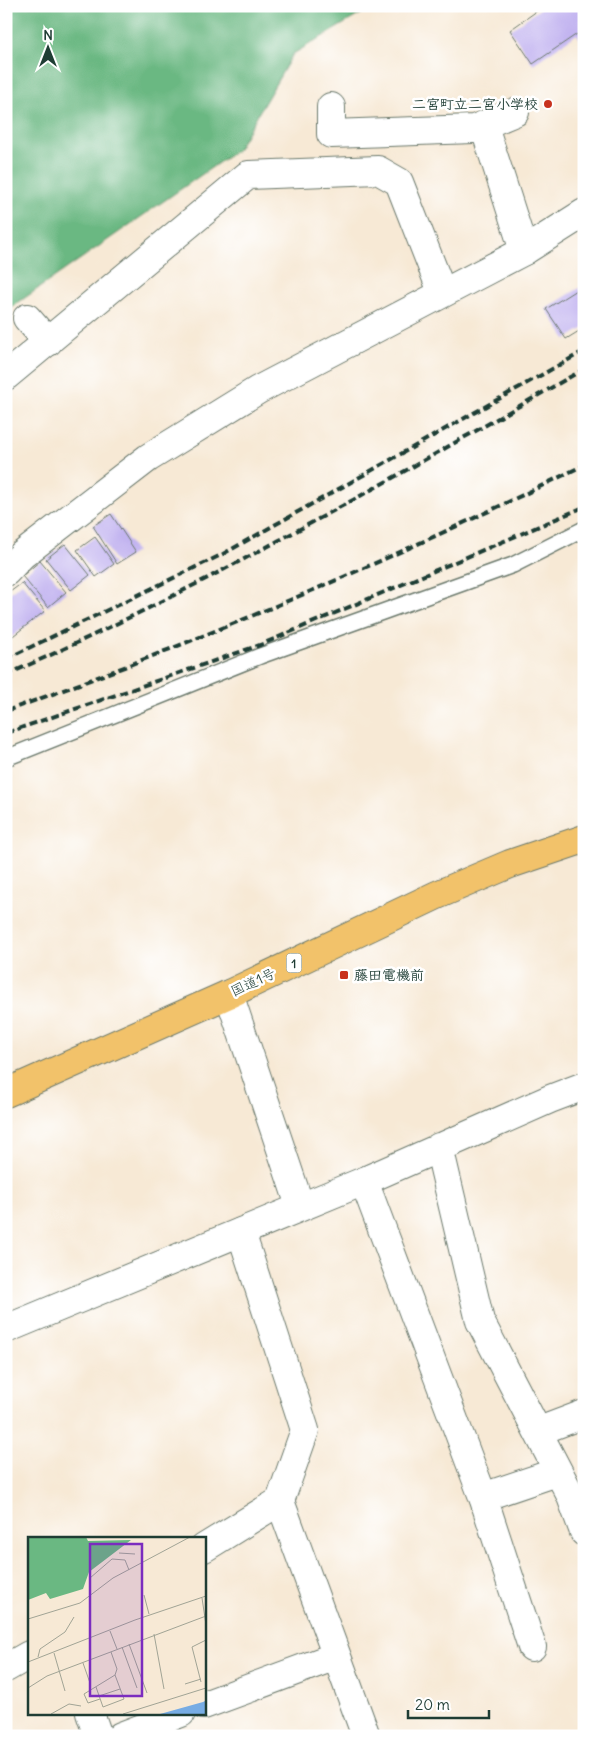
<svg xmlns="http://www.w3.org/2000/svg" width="590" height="1742" font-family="Delius,'Klee One',sans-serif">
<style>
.forest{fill:#6ab882;stroke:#447a5b}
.building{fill:#c2b4f0}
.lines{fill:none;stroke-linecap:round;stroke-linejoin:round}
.service-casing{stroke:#6b796c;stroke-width:18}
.minor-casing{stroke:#6b796c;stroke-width:30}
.tertiary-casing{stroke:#6b796c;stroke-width:30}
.trunk-casing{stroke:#6b796c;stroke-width:30}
.service{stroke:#fff;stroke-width:15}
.minor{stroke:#fff;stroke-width:28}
.tertiary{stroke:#fff;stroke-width:28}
.trunk{stroke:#f2c26a;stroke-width:28}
.rail{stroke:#1f3d34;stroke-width:4;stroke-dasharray:8 4;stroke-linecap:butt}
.poi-dot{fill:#c8321e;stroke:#fff;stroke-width:2}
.labels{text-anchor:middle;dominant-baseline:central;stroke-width:5;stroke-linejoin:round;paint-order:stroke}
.shield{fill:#fff;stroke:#627771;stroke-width:1}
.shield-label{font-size:12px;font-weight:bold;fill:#1f3d34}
.poi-label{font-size:14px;font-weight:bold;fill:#1f3d34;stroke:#fff;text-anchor:end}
.street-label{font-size:14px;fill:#1f3d34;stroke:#fff}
.inset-road{fill:none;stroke:#a1a495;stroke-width:1}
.view{fill:#7b2cbf;fill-opacity:0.15;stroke:#7b2cbf;stroke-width:2.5}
.inset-edge{fill:none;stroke:#1f3d34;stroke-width:2.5}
</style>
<rect width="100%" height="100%" fill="#fff"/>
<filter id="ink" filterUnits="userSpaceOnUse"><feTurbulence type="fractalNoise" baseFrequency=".02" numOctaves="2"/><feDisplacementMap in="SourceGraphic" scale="10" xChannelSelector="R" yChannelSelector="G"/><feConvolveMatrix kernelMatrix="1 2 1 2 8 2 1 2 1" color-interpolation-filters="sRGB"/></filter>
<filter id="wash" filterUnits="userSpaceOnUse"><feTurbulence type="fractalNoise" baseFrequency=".0096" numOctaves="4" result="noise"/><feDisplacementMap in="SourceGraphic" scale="20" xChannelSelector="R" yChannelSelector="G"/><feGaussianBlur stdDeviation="1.12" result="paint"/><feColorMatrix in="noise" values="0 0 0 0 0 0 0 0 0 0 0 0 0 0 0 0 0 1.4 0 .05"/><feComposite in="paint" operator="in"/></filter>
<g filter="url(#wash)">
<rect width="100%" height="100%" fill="#f7e9d5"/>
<polygon class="forest" points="6,6 374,6 293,54 237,150 6,311"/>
<g id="blocks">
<g class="building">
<polygon points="544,6 584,6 584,36 580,39 577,34 533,64 510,30"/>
<polygon points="584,285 584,328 566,339 546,309"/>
<polygon points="111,514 136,552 117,564 93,526"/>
<polygon points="95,537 114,564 96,577 77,550"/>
<polygon points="65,544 90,575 71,590 46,559"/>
<polygon points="40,561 66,592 48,607 22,576"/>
<polygon points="22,583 45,611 9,639 6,635 6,595"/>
</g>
</g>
</g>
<g filter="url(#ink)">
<use href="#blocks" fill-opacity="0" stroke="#6b796c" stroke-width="1"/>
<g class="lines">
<g class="service-casing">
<polyline id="service" points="6,758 260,656 513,565 584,529"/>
</g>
<g class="minor-casing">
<g id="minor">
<polyline points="331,107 331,134 474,129 515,112"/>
<polyline points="484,126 524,251"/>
<polyline points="27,318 48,342"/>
<polyline points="6,376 248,175 378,170 399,182 442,292"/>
<polyline points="229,994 300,1206"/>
<polyline points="439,1147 480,1321 570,1494 584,1532"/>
<polyline points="364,1181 483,1497 532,1647"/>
<polyline points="6,1329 364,1181 550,1099 584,1086"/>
<polyline points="539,1431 584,1414"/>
<polyline points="483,1497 557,1472"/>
<polyline points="280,1501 366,1736"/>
<polyline points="204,1548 280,1501 305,1430 241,1232"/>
<polyline points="6,1668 29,1655"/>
<polyline points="204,1705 336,1656"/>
<polyline points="90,1713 98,1736"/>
<polyline points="121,1736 181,1713"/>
</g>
</g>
<g class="tertiary-casing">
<polyline id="tertiary" points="6,572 22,555 148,458 258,390 524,251 584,213"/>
</g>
<g class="trunk-casing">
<polyline id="trunk" points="6,1093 229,994 437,895 510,864 584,839"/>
</g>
<use href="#service" class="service"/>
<use href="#minor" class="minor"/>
<use href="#tertiary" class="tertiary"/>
<use href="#trunk" class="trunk"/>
<g class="rail">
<polyline points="6,659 223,554 584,351"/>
<path d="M6 675C206 587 395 477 584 369"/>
<path d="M6 711C203 640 397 558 584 465"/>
<polyline points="6,733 260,645 584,507"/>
</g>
</g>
</g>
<g class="poi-dot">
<circle cx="548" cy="104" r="5"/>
<rect x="339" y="970" width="10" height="10" rx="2.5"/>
</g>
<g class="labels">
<rect class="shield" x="286.5" y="953.5" width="15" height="19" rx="4"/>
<g class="shield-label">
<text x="294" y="963">1</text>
</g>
<g class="poi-label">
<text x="538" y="104">二宮町立二宮小学校</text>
<text x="354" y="975" text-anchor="start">藤田電機前</text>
</g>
<g class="street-label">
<text transform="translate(253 982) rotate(-25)">国道1号</text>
</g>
</g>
<g transform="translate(28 1537)">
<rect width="178" height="178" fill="#f7e9d5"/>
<path d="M0 0H58L60 4 103 3 61 35 55 52 22 62 18 56 0 63Z" fill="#6ab882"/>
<path d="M177 164V177H132L175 165Z" fill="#77ace4"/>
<path class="inset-road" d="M91 16 107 17M62 41 84 22 97 23 101 33M116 58 121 77M174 61 178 88M0 82 52 66 85 41 162 0M82 94 89 112M126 97 136 152M101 107 119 156M94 110 109 151M26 116 37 154M10 120 12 112 37 95 46 80M0 125 107 83 178 59M55 126 62 146M173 145 164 110 178 103M157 147 173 142M68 150 75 170 96 162 87 138 89 132 83 115M0 151 19 139 178 79M71 159 92 152M72 162 60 166 56 157 87 138M23 177 41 167 53 169M95 177 178 151"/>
<path class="view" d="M62 7H114V159H62Z"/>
<rect width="178" height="178" class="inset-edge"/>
</g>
<rect width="590" height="1742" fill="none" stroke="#fff" stroke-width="25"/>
<g transform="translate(48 48)" stroke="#ffffff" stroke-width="4" paint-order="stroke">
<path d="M0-4L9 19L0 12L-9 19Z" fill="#1f3d34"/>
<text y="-8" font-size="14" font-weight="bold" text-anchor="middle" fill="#1f3d34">N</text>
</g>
<path d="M408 1710v8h81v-8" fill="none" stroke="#1f3d34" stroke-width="2.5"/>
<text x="415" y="1710" font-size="15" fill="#1f3d34" stroke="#ffffff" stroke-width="4" paint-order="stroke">20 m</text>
</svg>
